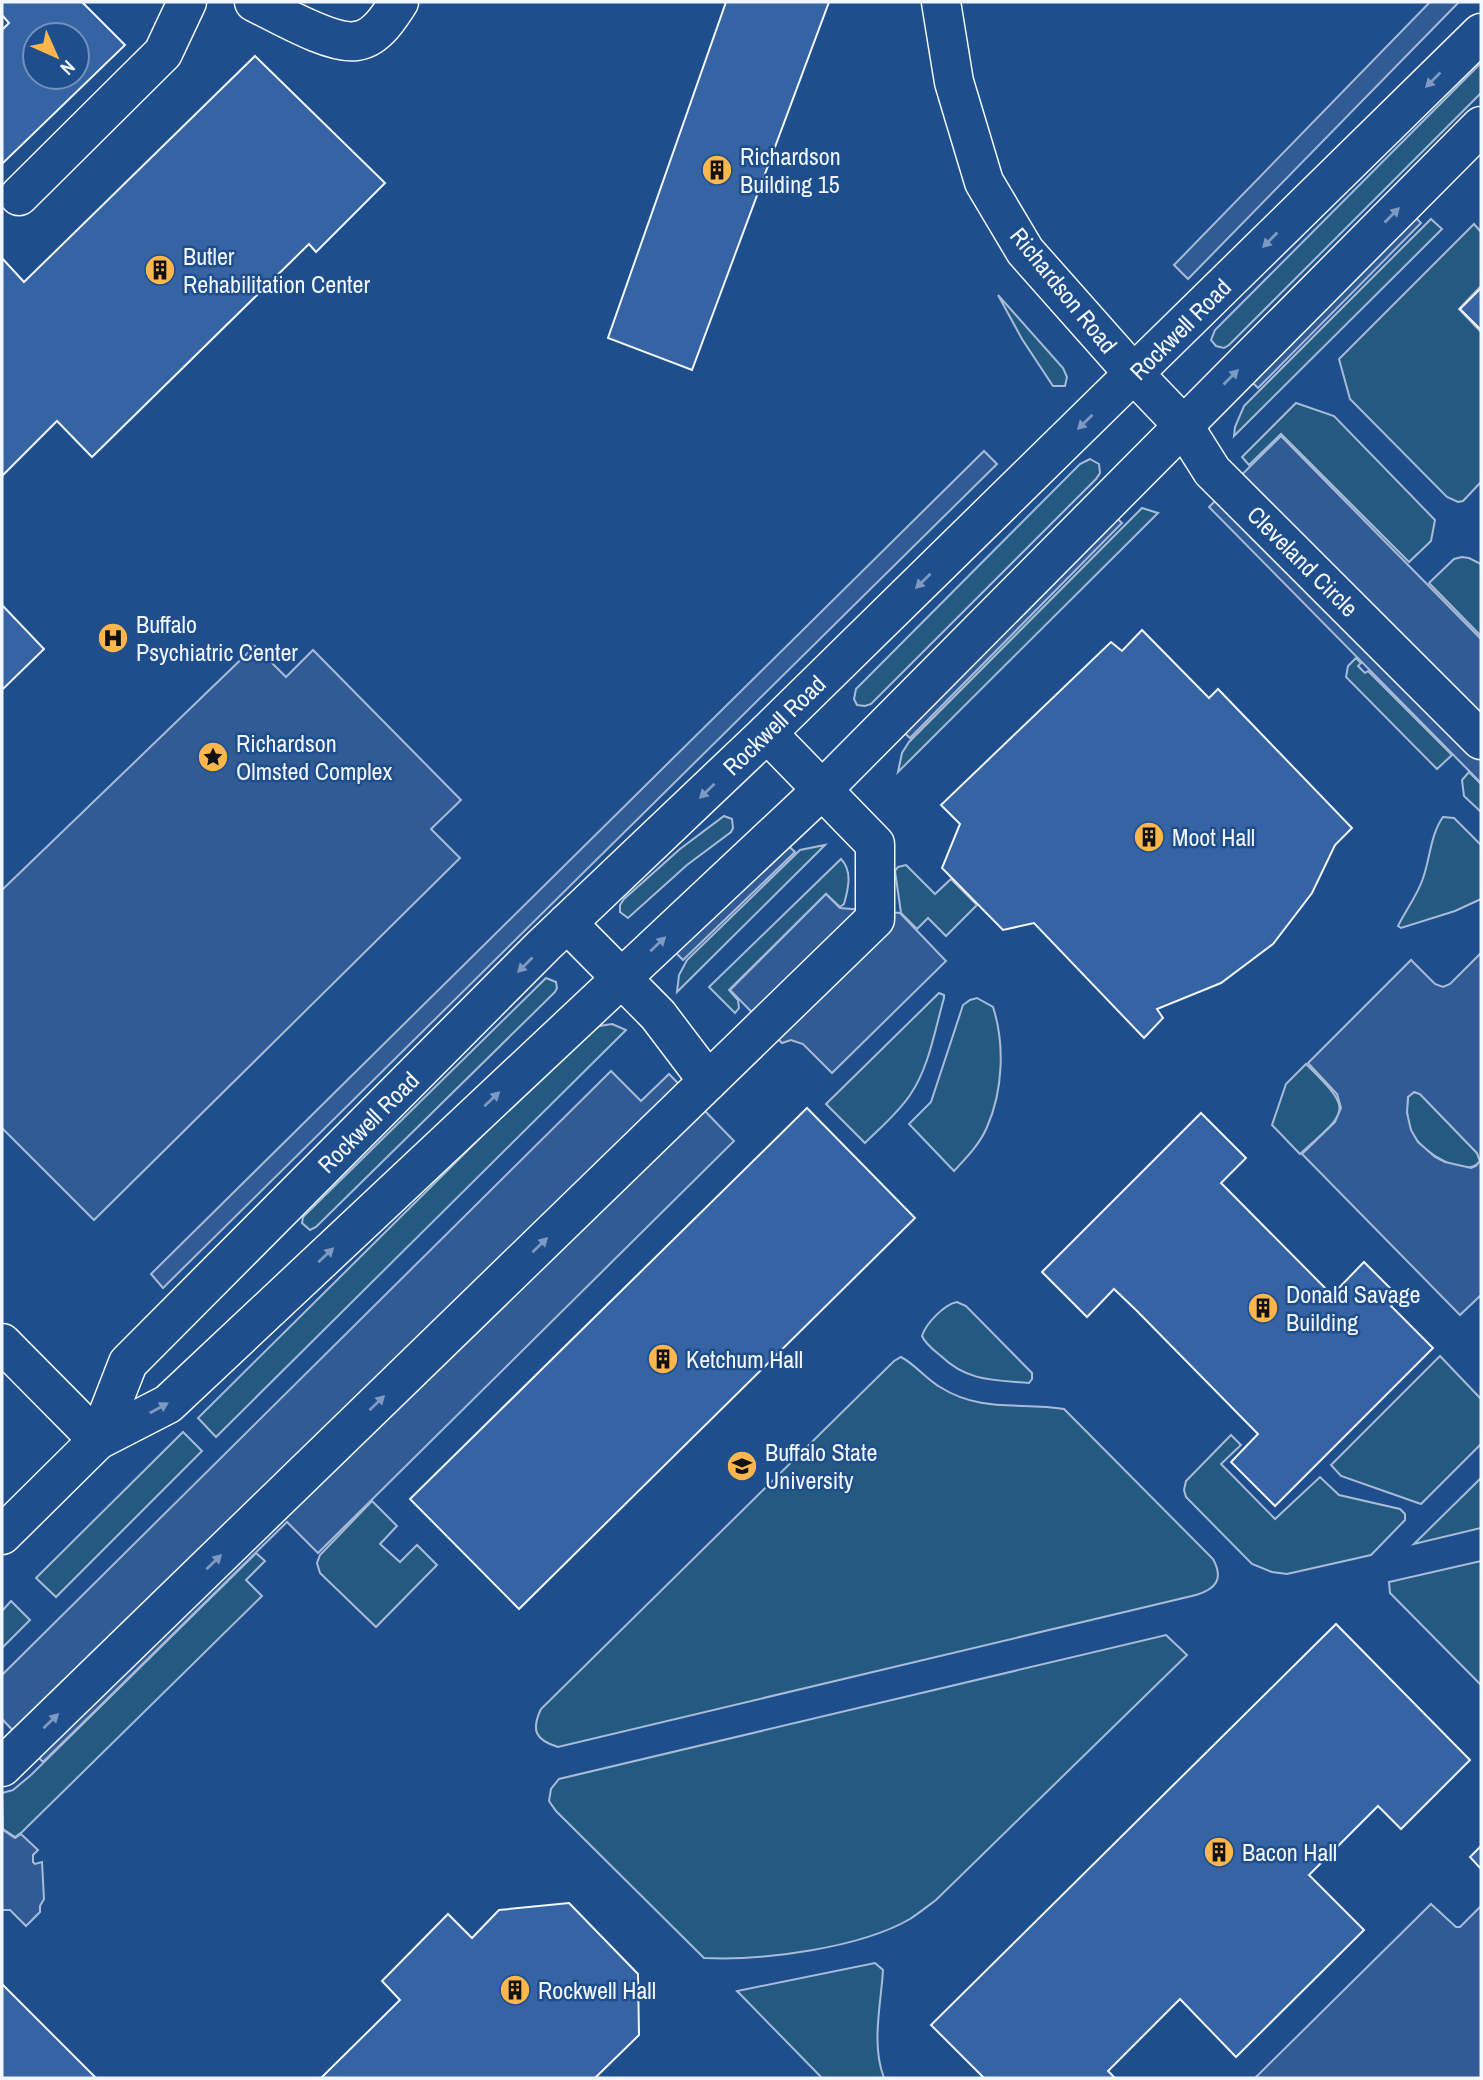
<svg xmlns="http://www.w3.org/2000/svg" width="1483" height="2080" font-family="'Archivo Narrow',sans-serif">
<style>
.green{fill:#245a82;stroke:#a8bbd7;stroke-width:2}
.parking{fill:#305b95;stroke:#a8bbd7;stroke-width:2;fill-rule:evenodd}
.building{fill:#3563a3;stroke:#f2f6ff;stroke-width:2;fill-rule:evenodd}
.lines{fill:none;stroke-linecap:round;stroke-linejoin:round}
.minor-casing{stroke:#f2f6ff;stroke-width:41}
.minor{stroke:#1f4e8c;stroke-width:38}
.oneway{fill:#7e9ac0}
.labels{text-anchor:middle;dominant-baseline:central;stroke-width:5;stroke-linejoin:round;paint-order:stroke}
.poi-label{font-size:24px;fill:#f2f6ff;stroke:#1f4e8c;text-anchor:start}
.street-label{font-size:24px;fill:#f2f6ff;stroke:#1f4e8c}
</style>
<rect width="100%" height="100%" fill="#1f4e8c"/>
<g class="green">
<polygon points="1481,63 1481,93 1229,345 1224,348 1216,346 1211,340 1215,330"/>
<polygon points="1431,219 1442,229 1234,436 1235,427 1244,406"/>
<polygon points="1474,224 1481,232 1481,286 1459,309 1481,332 1481,482 1463,501 1458,502 1447,497 1350,399 1339,359"/>
<polygon points="998,295 1063,368 1067,377 1065,386 1053,386 1022,339"/>
<polygon points="1296,403 1334,416 1435,520 1431,541 1409,562 1281,434 1249,465 1242,457"/>
<polygon points="1090,459 1099,464 1100,473 1096,479 871,704 865,706 857,705 854,699 856,689 1080,464"/>
<polygon points="1142,508 1158,513 898,772 902,753 909,742"/>
<polygon points="1462,557 1469,558 1481,564 1481,636 1429,583 1454,559"/>
<polygon points="1356,658 1361,663 1358,666 1365,673 1368,671 1452,755 1437,769 1346,677 1348,666"/>
<polygon points="1469,772 1481,784 1481,812 1464,796 1462,780"/>
<polygon points="724,816 732,819 733,828 731,832 687,865 628,918 620,912 620,905 624,899 680,849"/>
<path d="M1443 817 1454 818 1481 845V899L1455 911 1401 928 1398 926C1406 910 1416 897 1422 881 1430 861 1430 835 1443 817Z"/>
<polygon points="825,845 677,992 679,975 687,960 800,850"/>
<path d="M841 859C853 871 848 890 844 904L840 907 826 894 729 990 738 1000 739 1008 735 1013 709 987Z"/>
<polygon points="906,865 935,894 951,879 977,905 946,936 928,918 917,929 901,913 895,871 898,867"/>
<polygon points="546,978 556,982 557,988 555,992 316,1227 310,1230 302,1223 303,1217"/>
<path d="M939 993 944 995V998C935 1029 929 1068 910 1095 898 1113 880 1128 865 1143L826 1104Z"/>
<path d="M977 998 993 1007C1005 1044 1003 1091 987 1127 980 1144 966 1158 954 1171L909 1124 931 1102 963 1005 970 1000Z"/>
<polygon points="612,1024 626,1030 216,1437 198,1418 586,1033 599,1026"/>
<path d="M1306 1064C1355 1112 1348 1110 1300 1154L1272 1125 1286 1084Z"/>
<path d="M1414 1092 1420 1094 1477 1153 1480 1161C1465 1180 1423 1152 1413 1135 1407 1124 1406 1109 1408 1097Z"/>
<path d="M957 1302 966 1306 1032 1373V1379L1029 1383C995 1380 968 1382 941 1356 934 1350 926 1345 922 1336 926 1323 945 1304 957 1302Z"/>
<polygon points="1440,1356 1481,1399 1481,1444 1421,1504 1341,1476 1331,1465"/>
<path d="M901 1357C916 1365 926 1379 940 1387 981 1413 1020 1402 1064 1409L1213 1559C1224 1579 1216 1589 1196 1595L558 1747C535 1740 531 1730 541 1709L894 1361Z"/>
<polygon points="183,1432 202,1451 56,1597 36,1578"/>
<polygon points="1231,1435 1241,1445 1221,1464 1275,1519 1320,1477 1339,1495 1400,1509 1405,1514 1405,1520 1371,1555 1287,1574 1272,1572 1252,1564 1186,1497 1184,1490 1186,1481"/>
<polygon points="1481,1478 1481,1528 1414,1544"/>
<polygon points="372,1501 397,1526 380,1544 400,1562 417,1545 437,1565 376,1627 320,1573 317,1563 320,1555"/>
<polygon points="256,1553 265,1561 246,1580 262,1596 22,1832 15,1837 3,1829 2,1793 13,1790 31,1775"/>
<polygon points="1481,1561 1481,1685 1390,1593 1389,1582"/>
<polygon points="11,1601 30,1620 2,1648 2,1611"/>
<path d="M1166 1635 1187 1655 936 1900C928 1906 919 1913 910 1919 860 1948 762 1961 704 1958L556 1811 549 1801 551 1789 559 1779Z"/>
<path d="M875 1963 883 1970C881 2005 871 2044 884 2078H822L737 1991Z"/>
</g>
<g class="parking">
<polygon points="1430,2 1459,2 1188,279 1174,265"/>
<polygon points="1409,211 1421,223 1258,388 1246,376"/>
<polygon points="1281,436 1481,639 1481,783 1209,507"/>
<polygon points="984,451 997,464 163,1288 151,1274"/>
<polygon points="1110,512 1122,523 910,738 897,726"/>
<polygon points="255,646 286,677 313,650 461,800 431,829 460,858 94,1220 2,1128 2,890"/>
<polygon points="781,839 795,852 683,960 670,947"/>
<polygon points="826,894 840,908 900,913 946,961 832,1073 803,1044 791,1040 782,1043 730,990"/>
<path d="M1481 953V1295L1460 1315 1302 1154 1335 1122 1341 1108 1337 1094 1308 1063 1411 960 1435 984 1443 987 1450 984ZM1414 1092 1420 1094 1477 1153 1480 1161 1476 1166 1471 1168 1445 1162 1435 1157 1418 1142 1411 1130 1407 1113 1408 1097Z"/>
<polygon points="611,1071 641,1101 669,1074 734,1141 318,1553 287,1522 43,1762 2,1719 2,1675"/>
<polygon points="2,1826 3,1830 15,1838 21,1834 38,1850 33,1855 33,1862 35,1864 42,1862 44,1899 40,1906 40,1912 26,1926 10,1910 2,1910"/>
<polygon points="1431,1904 1456,1927 1460,1927 1481,1906 1481,2078 1255,2078"/>
</g>
<g class="building">
<path d="M2 2H85L83 3 125 45 2 164V30L9 23 2 15ZM35 35H77V77H35Z"/>
<polygon points="726,2 829,2 692,370 608,338"/>
<polygon points="255,56 385,183 316,252 309,244 92,457 57,421 2,476 2,258 24,282"/>
<polygon points="1481,288 1481,330 1460,309"/>
<polygon points="2,605 44,649 2,690"/>
<polygon points="1142,630 1209,698 1218,689 1352,828 1335,845 1312,893 1273,944 1221,983 1157,1009 1163,1018 1144,1038 1034,923 1003,930 942,868 960,824 941,805 1111,642 1122,651"/>
<polygon points="807,1108 915,1218 519,1609 410,1499"/>
<polygon points="1201,1113 1246,1158 1221,1183 1332,1295 1364,1262 1399,1297 1391,1306 1433,1348 1275,1506 1231,1462 1258,1434 1136,1310 1114,1289 1087,1317 1042,1272"/>
<polygon points="1336,1624 1470,1760 1401,1829 1378,1806 1309,1875 1364,1930 1236,2057 1180,1999 1108,2071 1115,2078 984,2078 931,2025"/>
<polygon points="1481,1846 1481,1869 1470,1857"/>
<polygon points="569,1903 638,1974 639,2035 595,2078 321,2078 400,2000 382,1981 448,1914 472,1938 499,1910"/>
<polygon points="2,1984 96,2078 2,2078"/>
</g>
<g class="lines">
<g class="minor-casing">
<g id="minor">
<path d="M254 2C277 13 331 45 356 41 376 39 389 17 399 2"/>
<polyline points="941,2 954,82 984,182 1025,251 1134,374 1183,425 1212,471 1481,740"/>
<polyline points="19,196 163,53 187,2"/>
<polyline points="567,923 658,1015 708,1081"/>
<polyline points="2,1343 98,1440"/>
<polyline points="98,1440 128,1363 544,945 767,733 1481,33"/>
<polyline points="2,1535 98,1440 168,1404 823,789 1481,126"/>
<polyline points="2,1767 875,919 875,844 767,733"/>
</g>
</g>
<use href="#minor" class="minor"/>
</g>
<defs><path id="oneway-solid" d="M-6-.8H1V-3.2L6.5 0L1 3.2V.8H-6Z" transform="scale(1.75)"/></defs>
<g class="oneway">
<use href="#oneway-solid" transform="translate(1433 80) rotate(135)"/>
<use href="#oneway-solid" transform="translate(1392 215) rotate(-45)"/>
<use href="#oneway-solid" transform="translate(1270 240) rotate(135)"/>
<use href="#oneway-solid" transform="translate(1231 377) rotate(-45)"/>
<use href="#oneway-solid" transform="translate(1085 422) rotate(136)"/>
<use href="#oneway-solid" transform="translate(923 581) rotate(136)"/>
<use href="#oneway-solid" transform="translate(707 791) rotate(136)"/>
<use href="#oneway-solid" transform="translate(658 944) rotate(-43)"/>
<use href="#oneway-solid" transform="translate(525 965) rotate(135)"/>
<use href="#oneway-solid" transform="translate(492 1099) rotate(-43)"/>
<use href="#oneway-solid" transform="translate(540 1245) rotate(-44)"/>
<use href="#oneway-solid" transform="translate(326 1255) rotate(-43)"/>
<use href="#oneway-solid" transform="translate(377 1403) rotate(-44)"/>
<use href="#oneway-solid" transform="translate(159 1408) rotate(-29)"/>
<use href="#oneway-solid" transform="translate(214 1562) rotate(-44)"/>
<use href="#oneway-solid" transform="translate(51 1721) rotate(-44)"/>
</g>
<defs>
<g id="building-disc" transform="scale(1.575)"><circle r="9.5" fill="#ffb74d" stroke="#1f4e8c"/><path d="M-4-6H4V6H1V3H-1V6H-4ZM-2.5-4.3h1.7v1.8h-1.7ZM.8-4.3h1.7v1.8H.8ZM-2.5-1h1.7V.8h-1.7ZM.8-1h1.7V.8H.8Z" fill="#111"/></g>
<g id="hospital-disc" transform="scale(1.575)"><circle r="9.5" fill="#ffb74d" stroke="#1f4e8c"/><path d="M-5-5h3v3.5h4V-5h3V5h-3V1.5h-4V5h-3Z" fill="#111"/></g>
<g id="sight-disc" transform="scale(1.575)"><circle r="9.5" fill="#ffb74d" stroke="#1f4e8c"/><path d="M0-6L1.8-2.2L6-1.7L2.9 1.2L3.7 5.4L0 3.3L-3.7 5.4L-2.9 1.2L-6-1.7L-1.8-2.2Z" fill="#111"/></g>
<g id="university-disc" transform="scale(1.575)"><circle r="9.5" fill="#ffb74d" stroke="#1f4e8c"/><path d="M0-5L7-2L0 1L-7-2ZM-4 1L0 2.5L4 1V4Q0 6-4 4Z" fill="#111"/></g>
</defs>
<g fill-rule="evenodd">
<use href="#building-disc" x="717" y="170"/>
<use href="#building-disc" x="160" y="270"/>
<use href="#hospital-disc" x="113" y="638"/>
<use href="#sight-disc" x="213" y="757"/>
<use href="#building-disc" x="1149" y="837"/>
<use href="#building-disc" x="1263" y="1308"/>
<use href="#building-disc" x="663" y="1359"/>
<use href="#university-disc" x="742" y="1466"/>
<use href="#building-disc" x="1219" y="1852"/>
<use href="#building-disc" x="515" y="1990"/>
</g>
<g class="labels">
<g class="poi-label">
<text x="740" y="156">Richardson<tspan x="740" dy="28">Building 15</tspan></text>
<text x="183" y="256">Butler<tspan x="183" dy="28">Rehabilitation Center</tspan></text>
<text x="136" y="624">Buffalo<tspan x="136" dy="28">Psychiatric Center</tspan></text>
<text x="236" y="743">Richardson<tspan x="236" dy="28">Olmsted Complex</tspan></text>
<text x="1172" y="837">Moot Hall</text>
<text x="1286" y="1294">Donald Savage<tspan x="1286" dy="28">Building</tspan></text>
<text x="686" y="1359">Ketchum Hall</text>
<text x="765" y="1452">Buffalo State<tspan x="765" dy="28">University</tspan></text>
<text x="1242" y="1852">Bacon Hall</text>
<text x="538" y="1990">Rockwell Hall</text>
</g>
<g class="street-label">
<text transform="translate(1064 290) rotate(51)">Richardson Road</text>
<text transform="translate(1180 329) rotate(-45)">Rockwell Road</text>
<text transform="translate(1303 561) rotate(45)">Cleveland Circle</text>
<text transform="translate(774 725) rotate(-44)">Rockwell Road</text>
<text transform="translate(368 1122) rotate(-45)">Rockwell Road</text>
</g>
</g>
<rect width="1483" height="2080" fill="none" stroke="#f2f6ff" stroke-width="7"/>
<g transform="translate(56 56) rotate(135)"><circle r="33" fill="#1f4e8c" stroke="#7391ba" stroke-width="2"/>
<path d="M0-5L12 26L0 18L-12 26Z" fill="#ffb74d"/>
<text y="-10" font-size="19" font-weight="bold" text-anchor="middle" fill="#f2f6ff">N</text>
</g>
</svg>
